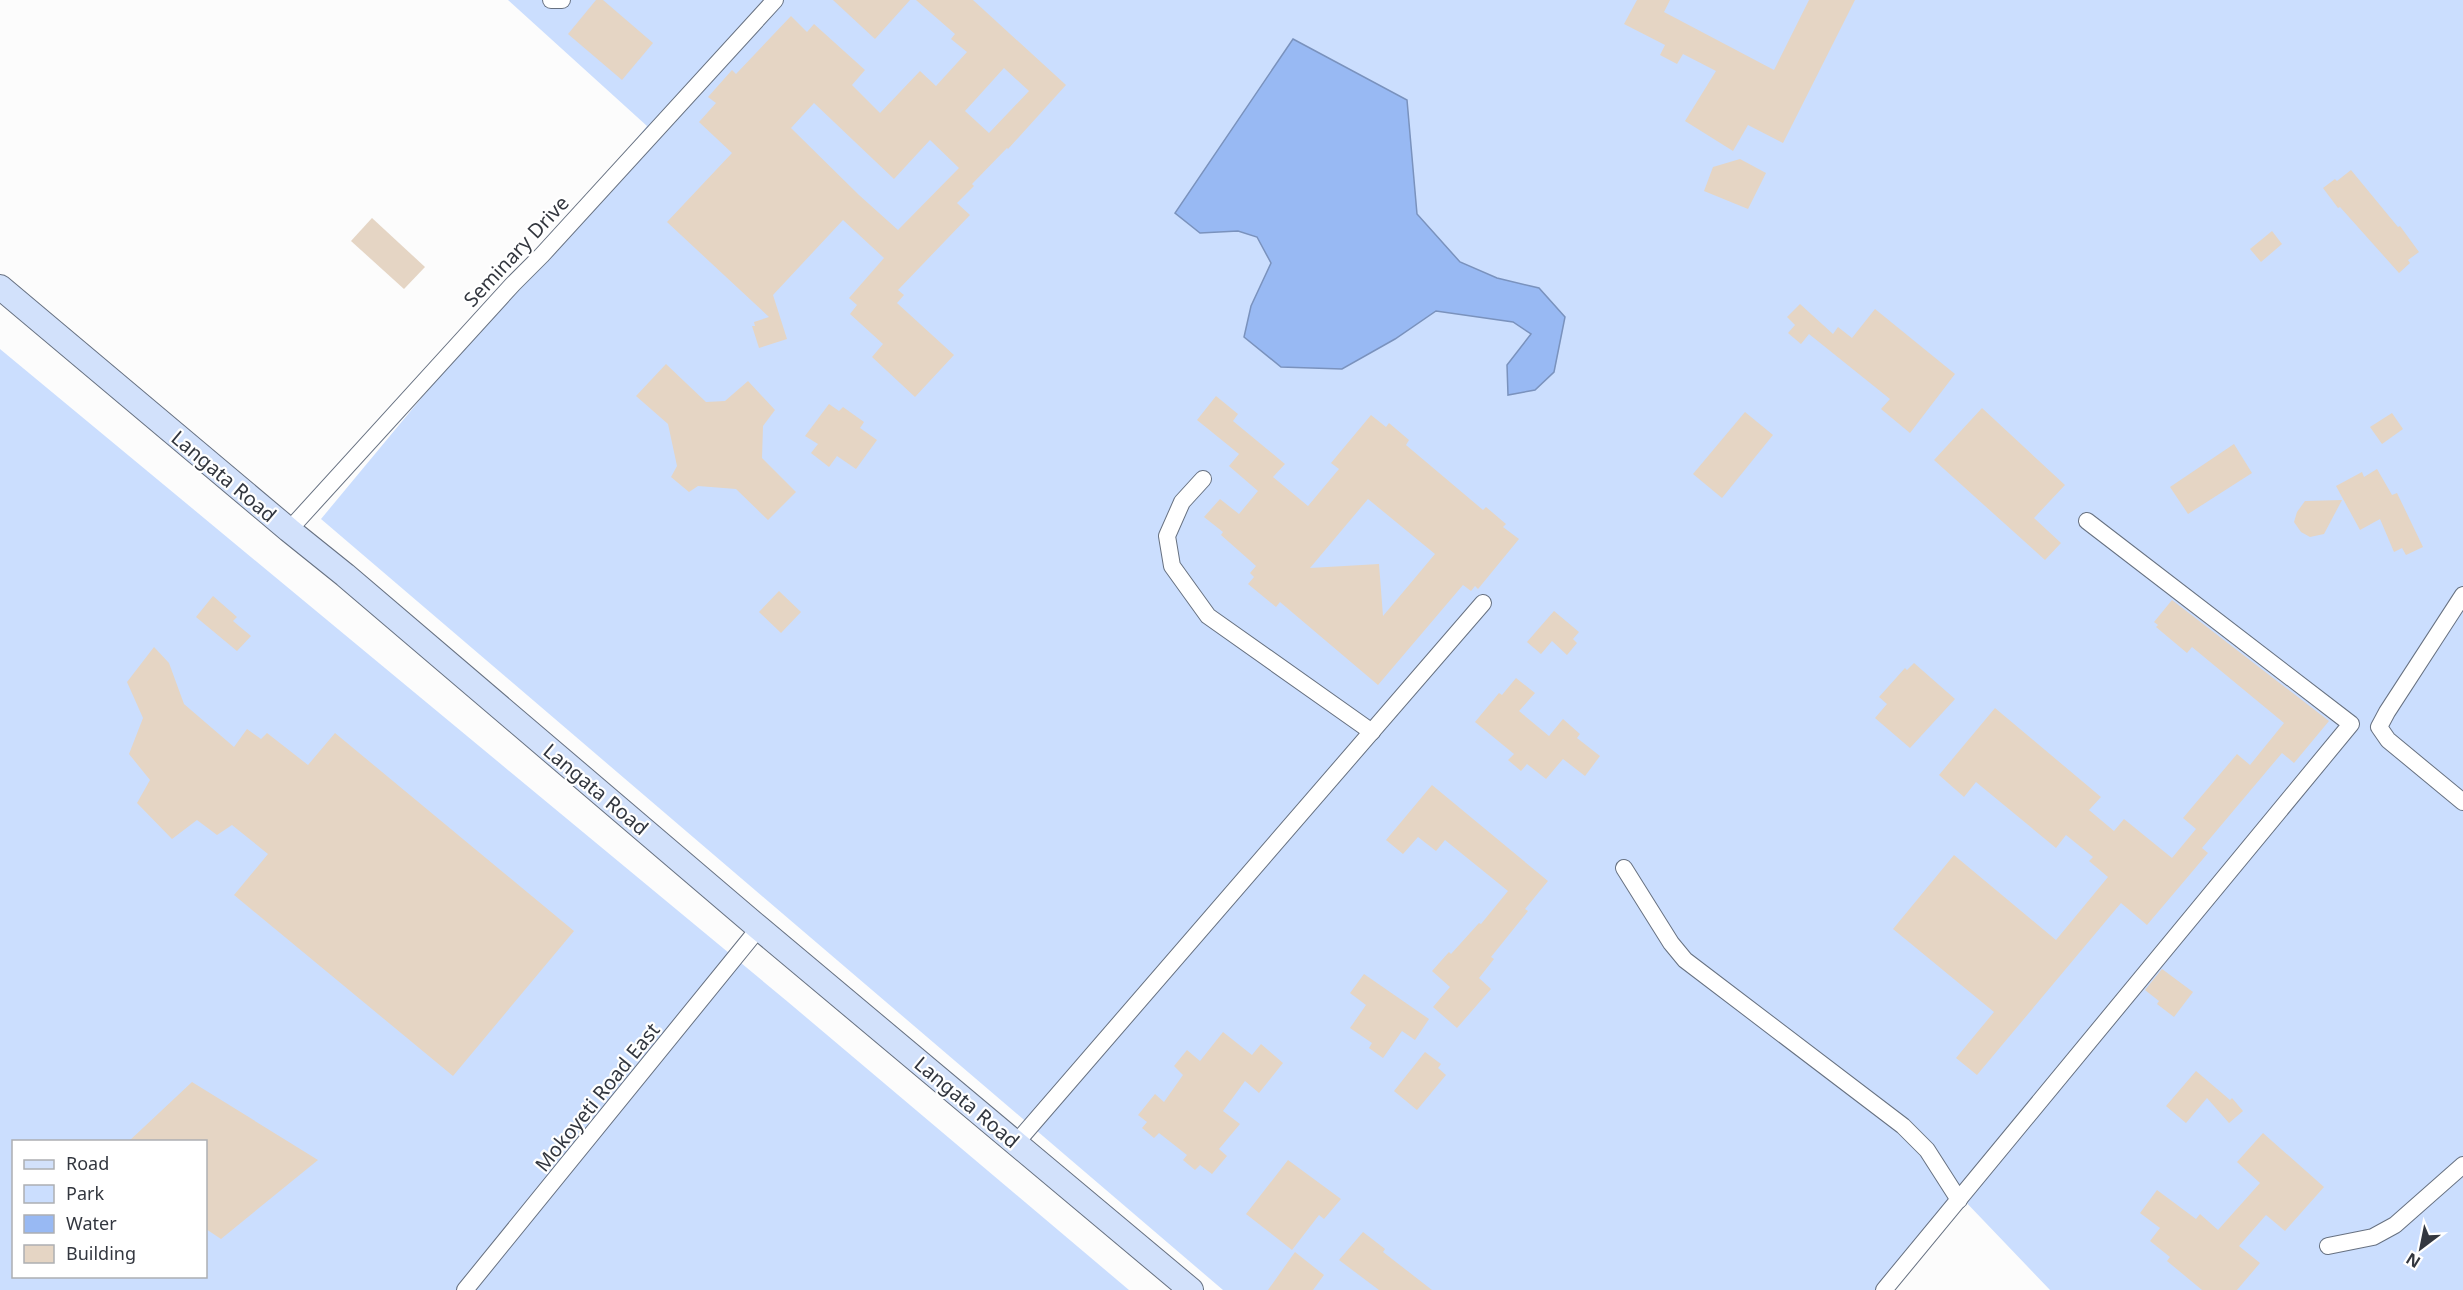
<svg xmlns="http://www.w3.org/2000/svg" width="2463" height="1290" font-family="'Noto Sans',sans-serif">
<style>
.green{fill:#cbdefe;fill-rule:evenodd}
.water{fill:#98b9f3;stroke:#7a92bd;stroke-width:1.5}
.building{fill:#e5d5c4;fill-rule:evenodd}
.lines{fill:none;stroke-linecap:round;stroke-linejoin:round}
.minor-casing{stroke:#677181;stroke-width:18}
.secondary-casing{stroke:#677181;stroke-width:26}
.minor{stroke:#fff;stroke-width:16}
.secondary{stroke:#d2e1fb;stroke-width:24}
.labels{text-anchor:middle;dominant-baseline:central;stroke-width:4.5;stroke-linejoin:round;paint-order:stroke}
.street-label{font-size:20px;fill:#33373f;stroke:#fff}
</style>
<rect width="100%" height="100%" fill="#fcfcfc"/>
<g class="green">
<polygon points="508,0 2463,0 2463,1290 2050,1290 1961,1197 1884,1290 1223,1290 321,519 647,126"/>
<path d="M0 349 788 1002 1129 1290H0ZM14 1142H206V1276H14Z"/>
</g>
<polygon class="water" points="1293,39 1407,100 1417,214 1460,262 1497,278 1539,288 1565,317 1554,372 1535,390 1508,395 1507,365 1531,334 1513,322 1436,311 1395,339 1342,369 1281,367 1244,337 1251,306 1271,263 1257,237 1238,231 1200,233 1175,213"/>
<g class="building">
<polygon points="596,0 603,0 653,43 622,80 568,34"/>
<polygon points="833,0 910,0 875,39"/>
<path d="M916 0H973L1066 85 1008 149 1007 148 972 184 974 186 957 203 970 215 898 290 904 295 897 303 954 355 915 397 872 357 883 344 850 314 857 305 849 298 884 258 843 220 773 295 787 339 759 348 752 326H755L754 322 769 317 667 222 732 153 699 122 716 103 708 97 732 70 736 74 791 16 807 32 814 24 865 70 852 85 880 113 920 71 936 86 967 52 951 39 955 34ZM1004 68 1029 91 989 133 965 111ZM814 103 894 179 930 140 959 168 898 230 859 195 791 128Z"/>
<polygon points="1637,0 1670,0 1664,12 1774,70 1809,0 1855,0 1783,143 1748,125 1733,151 1685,121 1716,71 1683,54 1677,64 1660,55 1665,45 1624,24"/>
<polygon points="1740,159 1766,173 1748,209 1704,191 1713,167"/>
<polygon points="2351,170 2398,227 2400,226 2419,252 2408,260 2410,263 2399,273 2340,207 2338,208 2323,188 2335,179 2337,181"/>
<polygon points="372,218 425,267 404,289 351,241"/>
<polygon points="2272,231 2282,244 2261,262 2250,249"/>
<polygon points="1800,304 1833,334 1838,327 1852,338 1875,309 1955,374 1910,433 1881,409 1890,399 1809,334 1801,344 1788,333 1795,325 1787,317"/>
<polygon points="666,364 706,402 725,401 748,381 775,410 763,426 762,458 796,492 768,520 736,489 698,486 689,492 671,477 677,466 668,424 636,396"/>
<path d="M1216 396 1238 414 1233 421 1285 464 1273 477 1308 506 1339 469 1331 463 1371 415 1386 427 1389 423 1409 440 1406 445 1483 510 1486 507 1506 524 1503 527 1519 539 1478 589 1475 586 1471 591 1463 585 1378 685 1280 602 1276 607 1248 584 1254 577 1250 573 1256 566 1221 535 1223 532 1204 517 1220 499 1239 514 1258 491 1229 466 1239 454 1197 420ZM1368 499 1435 554 1383 616 1379 564 1310 568Z"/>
<polygon points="829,404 839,411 843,407 864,422 860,428 877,440 856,469 837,456 829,467 811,453 818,444 805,436"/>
<polygon points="1982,408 2065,485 2034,518 2061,543 2045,560 1934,460"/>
<polygon points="1745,412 1773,435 1722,498 1693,474"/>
<polygon points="2392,413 2403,429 2382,444 2370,427"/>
<polygon points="2234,444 2252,473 2188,514 2170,487"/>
<polygon points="2377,469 2392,495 2397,493 2423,547 2406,555 2402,548 2394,552 2380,519 2360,530 2336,486 2362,472 2364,477"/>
<polygon points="2342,500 2324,534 2310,537 2301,532 2294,522 2297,512 2305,501"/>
<polygon points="779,591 801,612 781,633 759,612"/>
<polygon points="213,596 237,617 233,621 251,636 237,651 196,617"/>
<polygon points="2172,600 2329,721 2294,763 2282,753 2202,848 2208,853 2147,925 2121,903 1977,1075 1956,1058 1994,1012 1893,929 1954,855 2056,940 2108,877 2089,861 2093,857 2066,835 2056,848 1976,782 1964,797 1939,775 1995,708 2101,797 2089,810 2114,831 2124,819 2172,858 2196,829 2183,818 2237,754 2250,765 2284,723 2192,647 2187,653 2156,627 2158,625 2154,622"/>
<polygon points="1554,611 1579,632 1573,639 1577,643 1567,655 1552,641 1541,654 1527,642"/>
<polygon points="154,647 169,663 184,704 234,747 247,729 261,739 267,733 308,765 335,733 574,931 453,1076 234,895 268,854 232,825 217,835 197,820 172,839 137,803 150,780 129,754 143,718 127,682"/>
<polygon points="1914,663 1955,699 1910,748 1875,718 1887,704 1879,697 1905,668 1907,670"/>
<polygon points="1516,678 1535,693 1519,711 1549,736 1563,719 1580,734 1577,738 1600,756 1585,776 1563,759 1546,779 1527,764 1521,771 1508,760 1514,754 1475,722 1499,693 1502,695"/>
<polygon points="1432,785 1548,881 1525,909 1528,911 1491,957 1494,959 1479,978 1491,989 1457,1028 1433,1007 1450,987 1432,971 1449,952 1451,954 1479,923 1481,924 1508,891 1445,840 1436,851 1418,837 1403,854 1386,840"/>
<polygon points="2162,969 2193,992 2174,1017 2157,1004 2159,1001 2145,990"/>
<polygon points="1364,974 1429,1019 1415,1040 1402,1031 1383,1058 1369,1048 1372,1043 1350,1028 1366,1005 1350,993"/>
<polygon points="1223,1032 1252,1055 1261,1044 1283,1063 1259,1093 1245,1081 1223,1111 1240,1124 1219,1149 1227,1156 1212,1174 1200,1165 1195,1170 1183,1160 1187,1155 1159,1133 1154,1138 1142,1128 1147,1122 1138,1115 1155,1094 1164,1102 1183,1075 1174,1066 1187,1050 1200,1061"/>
<polygon points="1425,1052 1441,1064 1438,1068 1446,1075 1417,1110 1394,1091"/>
<polygon points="2196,1071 2230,1100 2232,1098 2243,1111 2229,1123 2207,1098 2186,1123 2166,1106"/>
<polygon points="192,1082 318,1160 221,1239 206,1229 206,1142 128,1142"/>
<polygon points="2263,1133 2324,1187 2285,1231 2266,1215 2239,1246 2260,1263 2237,1290 2202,1290 2167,1261 2170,1257 2150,1241 2160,1228 2140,1213 2157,1190 2196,1219 2200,1214 2218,1230 2260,1183 2237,1162"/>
<polygon points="1288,1160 1341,1199 1324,1219 1319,1215 1292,1250 1246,1214"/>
<polygon points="1363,1232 1385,1249 1383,1252 1432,1290 1379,1290 1339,1260"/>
<polygon points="1295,1252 1324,1275 1313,1290 1268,1290"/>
</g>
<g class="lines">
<g class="minor-casing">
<g id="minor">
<polyline points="551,0 562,0"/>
<polyline points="1203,479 1182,502 1167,536 1172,566 1208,616 1372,732"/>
<polyline points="289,530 513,284 542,255 775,0"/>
<polyline points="2463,595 2387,712 2379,727 2388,740 2463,802"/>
<polyline points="1624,868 1671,943 1685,960 1903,1126 1927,1150 1959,1200"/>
<polyline points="1016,1143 1483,603"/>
<polyline points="2328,1246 2373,1237 2395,1225 2463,1165"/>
<polyline points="465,1290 759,928"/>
<polyline points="1884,1290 2351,724 2087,521"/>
</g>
</g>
<g class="secondary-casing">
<polyline id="secondary" points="0,287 289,530 345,575 759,928 1191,1290"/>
</g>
<use href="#minor" class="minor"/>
<use href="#secondary" class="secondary"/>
</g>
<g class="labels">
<g class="street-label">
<text transform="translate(516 251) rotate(-47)">Seminary Drive</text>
<text transform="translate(224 476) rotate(40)">Langata Road</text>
<text transform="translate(596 789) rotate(40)">Langata Road</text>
<text transform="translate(597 1097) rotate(-51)">Mokoyeti Road East</text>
<text transform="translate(967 1102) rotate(40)">Langata Road</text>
</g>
</g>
<rect x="12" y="1140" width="195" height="138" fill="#ffffff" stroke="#adafb2" stroke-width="1.5"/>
<rect x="24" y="1160" width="30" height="9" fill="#d2e1fb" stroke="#adafb2" stroke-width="1.5"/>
<text x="66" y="1170" font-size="18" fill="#33373f">Road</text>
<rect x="24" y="1185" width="30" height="18" fill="#cbdefe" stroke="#adafb2" stroke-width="1.5"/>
<text x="66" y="1200" font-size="18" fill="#33373f">Park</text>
<rect x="24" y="1215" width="30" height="18" fill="#98b9f3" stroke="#adafb2" stroke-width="1.5"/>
<text x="66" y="1230" font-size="18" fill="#33373f">Water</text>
<rect x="24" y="1245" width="30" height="18" fill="#e5d5c4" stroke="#adafb2" stroke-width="1.5"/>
<text x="66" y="1260" font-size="18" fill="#33373f">Building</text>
<g transform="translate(2421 1248) rotate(212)" stroke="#ffffff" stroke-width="4.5" paint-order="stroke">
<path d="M0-4.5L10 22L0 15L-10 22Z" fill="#33373f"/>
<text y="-9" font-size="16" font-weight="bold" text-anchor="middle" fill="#33373f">N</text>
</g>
</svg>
